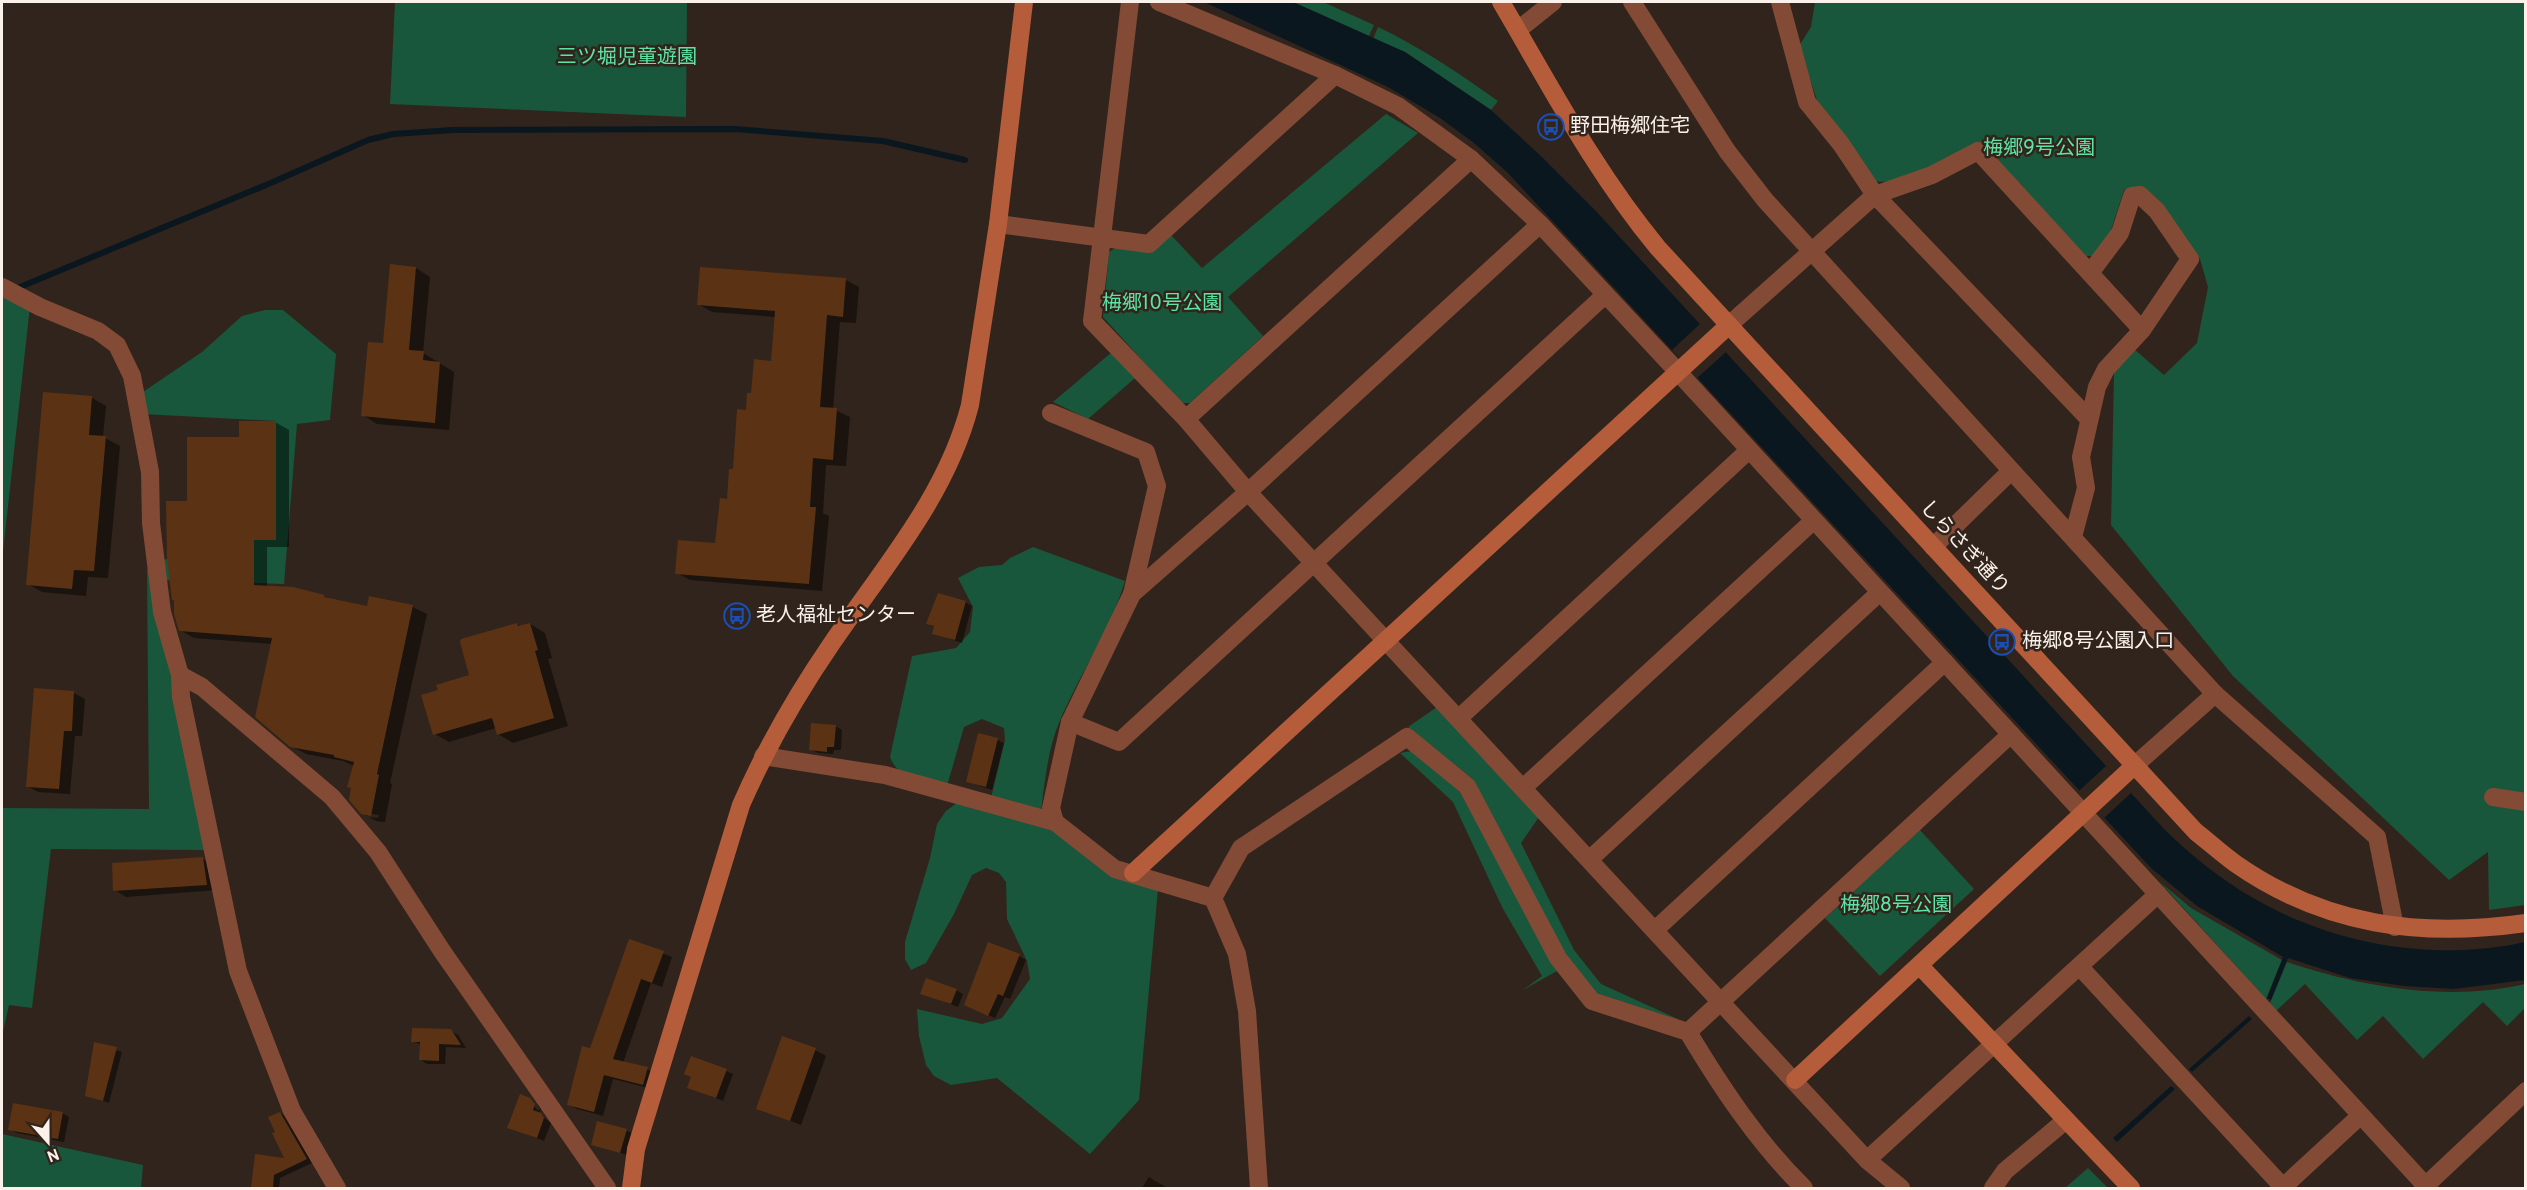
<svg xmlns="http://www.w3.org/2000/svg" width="2527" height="1190" font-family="Overpass,'Noto Sans JP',sans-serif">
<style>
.green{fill:#18573b}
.water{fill:#0a171f}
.pier{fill:#31241c}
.shadow{fill:#0007;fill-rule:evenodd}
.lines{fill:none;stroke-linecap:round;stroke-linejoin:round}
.stream{stroke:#0a171f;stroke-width:6}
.building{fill:#5c3214}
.street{stroke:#834b36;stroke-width:18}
.secondary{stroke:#b55d3b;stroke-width:18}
.labels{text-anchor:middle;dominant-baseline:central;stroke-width:5;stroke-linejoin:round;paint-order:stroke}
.park-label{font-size:20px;fill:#5be5a4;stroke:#31241c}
.poi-label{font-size:20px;fill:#faf1eb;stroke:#31241c;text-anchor:start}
.street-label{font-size:20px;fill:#faf1eb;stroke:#31241c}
</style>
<rect width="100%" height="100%" fill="#31241c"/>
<g class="green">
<polygon points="395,2 687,2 686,117 390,104"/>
<polygon points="1293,2 1323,2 1374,25 1369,36"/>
<path d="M1815 2H2525V905L2489 910 2488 852 2449 880 2233 676 2111 525 2114 373 2134 349 2164 375 2197 343 2208 287 2200 259 2179 234 2133 188 2124 190 2110 233 2095 256H2086L1982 143C1955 156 1901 190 1873 180L1817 100 1799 46 1811 27Z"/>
<path d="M1378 27C1422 48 1460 74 1498 101L1491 110 1405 52 1373 39Z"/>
<polygon points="1386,114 1418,133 1228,297 1263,336 1190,403 1181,403 1103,317 1109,252 1117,247 1171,235 1202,268"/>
<polygon points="9,295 30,306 2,561 2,298"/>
<polygon points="265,310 283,310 336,354 330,420 297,424 284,584 164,580 161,561 167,559 253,558 254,540 276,540 276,421 142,414 140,394 202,352 242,316"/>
<polygon points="1112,352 1135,378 1088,419 1053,402"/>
<path d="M1033 547 1125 581C1110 631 1079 675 1059 723 1048 748 1044 786 1041 813L991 798 1005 740 1004 728 982 719 964 727 947 786C926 781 898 780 890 757L912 656 956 648 970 632 973 607 958 578 979 567 1002 565 1010 558Z"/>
<polygon points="147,569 149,569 159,630 181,713 207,850 51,849 32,1008 9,1005 2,1036 2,808 149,809"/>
<polygon points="1437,707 1539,817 1521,843 1574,950 1601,984 1680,1020 1596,993 1566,956 1473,779 1408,727"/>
<polygon points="1411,751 1459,790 1557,971 1523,990 1542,976 1502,907 1453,802 1400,753"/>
<polygon points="958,802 1045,825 1110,875 1158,889 1139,1100 1090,1154 997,1078 951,1085 934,1076 926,1065 919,1036 917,1009 982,1024 1002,1018 1030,979 1027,961 1007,919 1006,882 999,873 986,868 972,875 954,914 926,963 911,970 905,959 905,942 930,858 937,824 946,811"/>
<polygon points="1919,829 1974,889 1880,976 1825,918"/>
<polygon points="2160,882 2191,908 2282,960 2266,999"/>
<path d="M2287 962C2362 987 2447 1002 2525 984V1008L2507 1026 2483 1002 2423 1059 2383 1016 2357 1040 2305 984 2276 1011 2270 1003Z"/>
<polygon points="2,1134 143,1165 141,1188 2,1188"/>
<polygon points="2088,1168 2108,1188 2065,1188"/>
</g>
<g class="water">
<path d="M1204 2H1293L1405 52 1491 110 1544 159 1594 209 2164 829C2192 856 2221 880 2255 899 2335 945 2435 962 2525 942V980L2454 989 2404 986 2350 978 2288 958 2271 1000 2267 998 2283 957 2197 906 2151 868 1508 173 1474 143 1440 118 1388 87Z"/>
<polygon points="2249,1016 2252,1019 2192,1072 2189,1069"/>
<polygon points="2171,1086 2175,1089 2117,1142 2113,1138"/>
</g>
<g class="pier">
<polygon points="1700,324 1726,352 1697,378 1672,350"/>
<polygon points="2106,766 2131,793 2104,818 2079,791"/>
</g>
<g class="shadow">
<polygon points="416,268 430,277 423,353 454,372 449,430 377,424 363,415 384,345"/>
<polygon points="846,280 859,287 856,323 840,322 833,409 850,417 846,466 826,465 823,513 829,516 822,591 690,580 677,573 717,545 747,412 753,395 773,362 776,317 712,312 698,304"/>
<polygon points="92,398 106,406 103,437 120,446 108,578 88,577 86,596 42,592 28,584"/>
<path d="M275 422 289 430V547H267V587L324 596 331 600 368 607 370 598 413 607 427 614 390 783 392 784 385 822 376 821 362 813 354 766 343 761 306 754 291 746 272 644 194 638 180 630 188 503 241 438ZM365 813 379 815 378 818 369 817Z"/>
<polygon points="965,602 972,606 962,643 934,633 936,628 928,623"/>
<polygon points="517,624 522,627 530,624 545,633 552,658 548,659 568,726 513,743 498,734 496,728 449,742 435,734 440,691 471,676"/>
<polygon points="36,689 74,693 85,699 82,736 75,736 70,794 38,792 27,786"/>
<polygon points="835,726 842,730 841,750 834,750 833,754 818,753 811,749"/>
<polygon points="997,740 1004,743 992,790 968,782"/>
<polygon points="203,859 213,865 217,890 126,897 115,890"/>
<polygon points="630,941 672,957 662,987 651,983 623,1063 647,1069 656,1074 652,1089 613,1079 603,1116 577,1109 568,1104 591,1050"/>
<polygon points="1019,956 1026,960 1010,999 1005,997 995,1018 973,1008"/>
<polygon points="956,990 963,994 958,1007 922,993"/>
<polygon points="451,1031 458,1035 466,1048 446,1047 445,1064 427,1064 421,1060 421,1045 413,1041"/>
<polygon points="95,1044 122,1052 109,1103 87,1095"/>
<polygon points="815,1050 826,1056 801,1125 758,1108"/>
<polygon points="726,1071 733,1074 723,1101 689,1087 692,1079"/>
<polygon points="529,1099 538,1111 540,1109 536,1102 541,1109 539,1114 551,1123 544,1141 509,1127"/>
<polygon points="62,1113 69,1117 64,1142 17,1133 10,1129"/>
<polygon points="280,1113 287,1117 312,1163 280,1178 279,1188 252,1188 256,1156 287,1160 277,1132"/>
<polygon points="626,1130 633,1134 627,1155 593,1144"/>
<polygon points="1149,1177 1155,1181 1168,1188 1142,1188"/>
</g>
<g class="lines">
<polyline class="stream" points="20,287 273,182 368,140 393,134 453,130 735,129 883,141 965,160"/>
</g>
<g class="building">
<polygon points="390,264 416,267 409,350 424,351 423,360 440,362 435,423 361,416 368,342 383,343"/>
<polygon points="700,267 846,278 843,317 827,315 820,407 837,408 833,460 813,458 810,507 816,507 809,584 675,574 678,540 715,543 720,498 727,499 729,469 733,469 737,409 746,410 747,393 751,393 754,359 771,361 775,311 697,305"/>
<polygon points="43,392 92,396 89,435 106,436 94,571 74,570 72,589 26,585"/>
<polygon points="239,421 276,421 276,540 254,540 254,585 293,587 325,595 324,597 367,606 369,596 413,605 377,774 379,775 371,816 361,814 349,800 351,788 347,787 354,762 334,757 334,755 290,747 255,717 272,638 179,631 174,614 174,600 172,600 167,558 166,501 187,501 187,437 239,437"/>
<polygon points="938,593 966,601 955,640 932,634 934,626 926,624"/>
<polygon points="517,623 518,626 530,623 538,650 535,651 554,718 497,735 492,718 433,735 421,695 438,690 436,685 469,675 460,642 461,639"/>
<polygon points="34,688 74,691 72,731 64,731 59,789 26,787"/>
<polygon points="811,723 836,725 834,747 827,747 827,752 809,750"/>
<polygon points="978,733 998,738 986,787 966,782"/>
<polygon points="203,857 207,885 113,891 112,863"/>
<polygon points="629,939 664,951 652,983 641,979 613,1059 648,1067 643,1085 604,1075 594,1112 567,1105 582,1046 590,1048"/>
<polygon points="988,942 1020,954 1003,996 998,994 988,1016 964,1005"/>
<polygon points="926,978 957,989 951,1004 920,994"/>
<polygon points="412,1028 451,1029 461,1045 439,1044 439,1061 419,1060 420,1042 411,1042"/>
<polygon points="782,1036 816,1048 790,1121 756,1109"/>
<polygon points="94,1042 117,1047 103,1101 85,1096"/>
<polygon points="691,1056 727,1069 716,1098 687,1088 691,1077 684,1074"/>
<polygon points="520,1094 530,1098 535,1104 533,1110 541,1113 544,1118 537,1138 507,1128"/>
<polygon points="13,1103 63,1112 58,1139 8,1130"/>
<polygon points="280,1112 307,1159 274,1175 273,1188 251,1188 255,1154 284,1158 272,1133 275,1132 268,1117"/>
<polygon points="597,1121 627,1129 620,1153 591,1145"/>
</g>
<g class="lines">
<g class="street">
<polyline points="1130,2 1092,321 1186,419 1248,492 1867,1160 1901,1188"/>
<polyline points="1159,2 1335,75 1398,106 1471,159 1540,224 1678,372 2426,1186"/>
<polyline points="1632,2 1727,151 1765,200 2215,694 2377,837 2395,927"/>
<polyline points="1780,2 1807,102 1841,144 1875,195 2089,419"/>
<polyline points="1518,30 1553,2"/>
<polyline points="998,224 1149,244 1335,75"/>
<polyline points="2090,273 2120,233 2132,196 2140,195 2157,211 2190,259 2142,330"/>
<polyline points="2,287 40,307 98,331 117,345 132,376 150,472 151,523 162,612 180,675 181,697 238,971 292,1111 337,1188"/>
<polyline points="1729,325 1875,195 1932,175 1978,151 2142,330 2106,369 2097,387 2081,457 2086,488 2073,537"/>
<polyline points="1051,413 1146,452 1157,486 1132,594"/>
<polyline points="1186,419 1471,159"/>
<polyline points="1933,547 2011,471"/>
<polyline points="180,675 202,687 332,797 378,852 442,951 607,1188"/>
<polyline points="1459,718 1748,451"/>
<polyline points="1070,722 1119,742 1605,295"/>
<polyline points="763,756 885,775 1055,822 1115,869 1213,898 1237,954 1247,1011 1259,1188"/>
<polyline points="2134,766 2215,694"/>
<polyline points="1523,788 1813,521"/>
<polyline points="2493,797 2526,802"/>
<polyline points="1055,822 1051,808 1070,722 1132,594 1248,492 1540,224"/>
<polyline points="1590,859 1879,593"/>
<path d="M1213 898 1241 848 1407 737 1467 786 1558 958 1592 1001 1688 1032C1721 1087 1758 1143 1804 1188"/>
<polyline points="1656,929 1945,662"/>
<polyline points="2080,967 2283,1187"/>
<polyline points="1688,1032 2011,734"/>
<polyline points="1867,1160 2158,894"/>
<polyline points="1993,1188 2005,1171 2066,1120"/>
<polyline points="2282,1188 2360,1116"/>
<polyline points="2423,1188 2526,1091"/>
</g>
<g class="secondary">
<path d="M1501 2C1551 87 1595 172 1658 248L2196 832C2209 842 2222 854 2236 864 2325 926 2420 938 2526 923"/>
<polyline points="1133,873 1729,325"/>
<polyline points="1920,966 2131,1188"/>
<polyline points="1795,1080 2134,766"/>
<path d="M631 1188 636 1149 741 805C766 748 797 694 832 643 884 567 947 495 970 405L998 224 1024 2"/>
</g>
</g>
<defs>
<g id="bus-ring" transform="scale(1.35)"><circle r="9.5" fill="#31241c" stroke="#1a4fb4" stroke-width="1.5"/><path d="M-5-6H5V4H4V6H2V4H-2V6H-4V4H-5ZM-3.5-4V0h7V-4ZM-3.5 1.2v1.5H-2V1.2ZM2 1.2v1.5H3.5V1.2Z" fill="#1a4fb4"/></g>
</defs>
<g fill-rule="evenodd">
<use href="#bus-ring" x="1551" y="127"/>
<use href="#bus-ring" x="737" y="616"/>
<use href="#bus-ring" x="2002" y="642"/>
</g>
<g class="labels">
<g class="park-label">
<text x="627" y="58">三ツ堀児童遊園</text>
<text x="2039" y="149">梅郷9号公園</text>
<text x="1162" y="304">梅郷10号公園</text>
<text x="1896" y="906">梅郷8号公園</text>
</g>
<g class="poi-label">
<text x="1570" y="127">野田梅郷住宅</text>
<text x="756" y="616">老人福祉センター</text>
<text x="2022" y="642">梅郷8号公園入口</text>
</g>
<g class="street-label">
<text transform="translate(1964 548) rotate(47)">しらさぎ通り</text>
</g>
</g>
<rect width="2527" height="1190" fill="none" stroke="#faf1eb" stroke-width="6"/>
<g transform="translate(48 1142) rotate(159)" stroke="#31241c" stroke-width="4.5" paint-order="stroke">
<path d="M0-4.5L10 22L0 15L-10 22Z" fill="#faf1eb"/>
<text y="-9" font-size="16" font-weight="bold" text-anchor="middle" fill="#faf1eb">N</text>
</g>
</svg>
